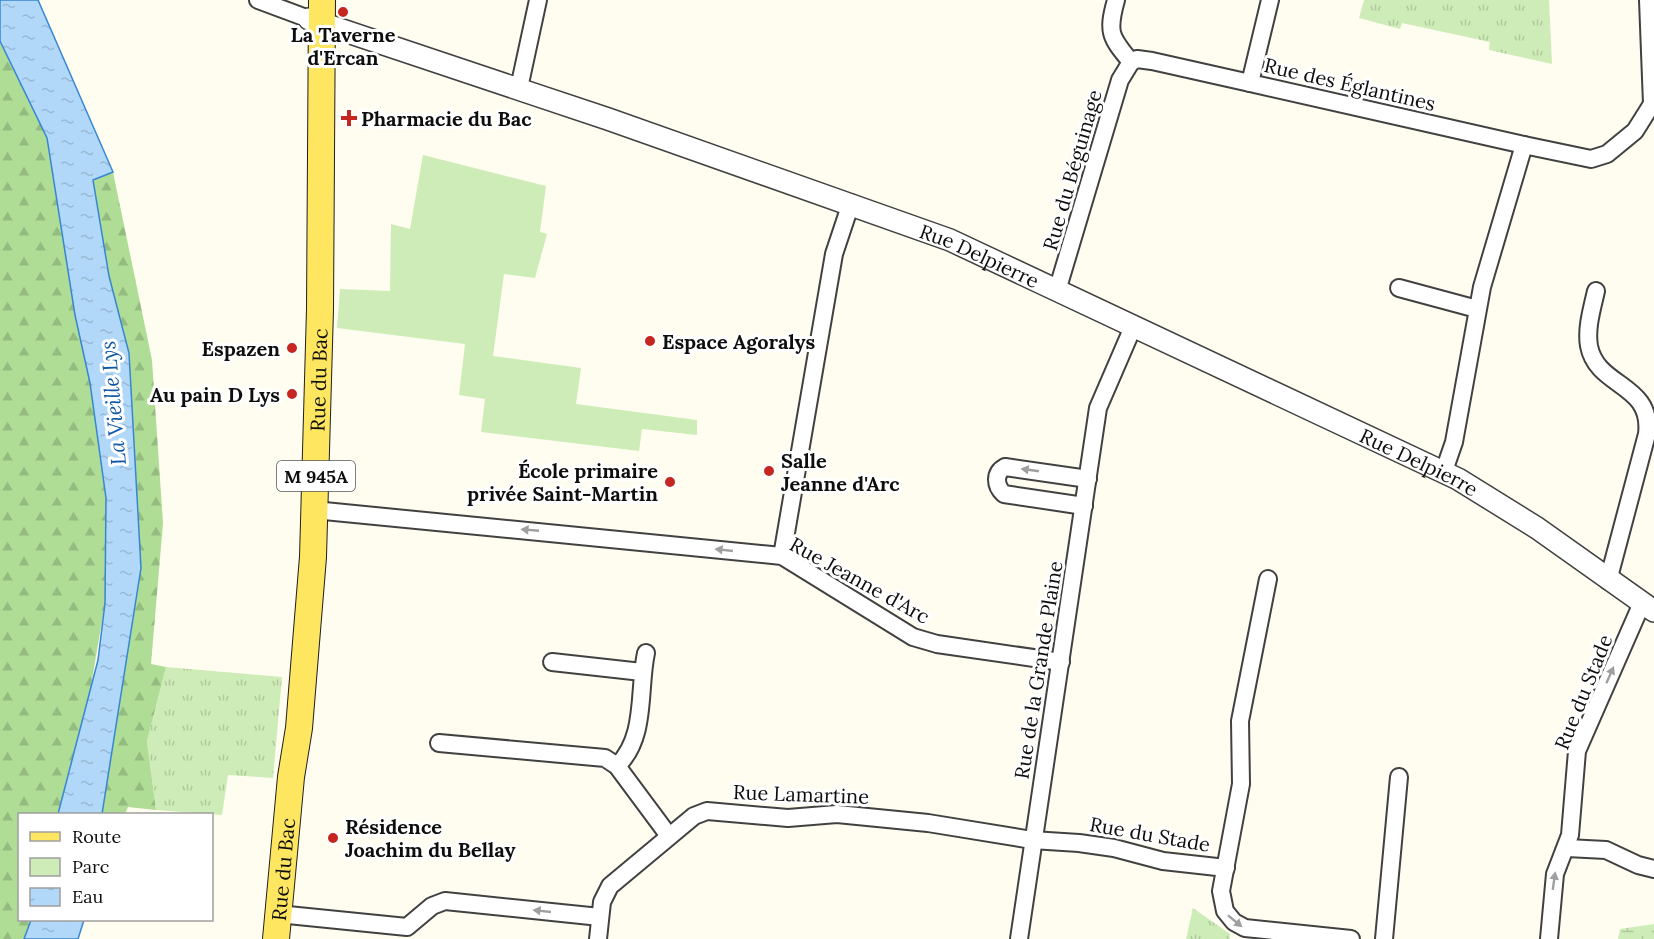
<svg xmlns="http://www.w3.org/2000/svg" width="1654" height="939" font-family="Lora,serif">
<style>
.grass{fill:url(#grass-tufts)}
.forest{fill:url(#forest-firs)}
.wetland{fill:url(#wetland-marsh)}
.park{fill:#ceecb7}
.water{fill:url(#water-ripples);stroke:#3586d4;stroke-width:1.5}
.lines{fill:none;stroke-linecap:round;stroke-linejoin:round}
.minor-casing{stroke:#414141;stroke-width:20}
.tertiary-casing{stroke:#414141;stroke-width:24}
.primary-casing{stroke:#1f1f1f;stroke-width:28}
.minor{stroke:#fff;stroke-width:16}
.tertiary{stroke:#fff;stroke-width:21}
.primary{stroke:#fee660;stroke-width:26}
.oneway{fill:#9f9f9f}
.poi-dot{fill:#c5261f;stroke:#fff;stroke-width:2}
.labels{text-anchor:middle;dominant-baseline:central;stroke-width:6;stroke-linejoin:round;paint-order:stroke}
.shield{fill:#fff;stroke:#565656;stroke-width:1.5}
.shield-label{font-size:18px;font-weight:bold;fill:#0e0e0e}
.poi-label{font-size:20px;font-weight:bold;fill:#0e0e0e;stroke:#fff;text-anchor:start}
.street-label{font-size:20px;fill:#0e0e0e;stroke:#fff}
.water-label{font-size:21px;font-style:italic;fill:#1158a7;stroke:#fff}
</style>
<defs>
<pattern id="grass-tufts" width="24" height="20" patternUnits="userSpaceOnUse" patternTransform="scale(1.5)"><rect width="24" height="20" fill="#ceecb7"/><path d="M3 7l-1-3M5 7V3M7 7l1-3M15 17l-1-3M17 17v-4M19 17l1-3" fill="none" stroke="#b0c99c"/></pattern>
<pattern id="forest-firs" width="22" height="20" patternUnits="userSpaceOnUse" patternTransform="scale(1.5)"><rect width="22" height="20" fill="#afdd96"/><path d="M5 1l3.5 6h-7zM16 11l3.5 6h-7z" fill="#95bc80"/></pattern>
<pattern id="wetland-marsh" width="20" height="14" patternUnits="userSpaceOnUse" patternTransform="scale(1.5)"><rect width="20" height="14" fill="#ceecb7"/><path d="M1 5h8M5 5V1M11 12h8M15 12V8" fill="none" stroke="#b0c99c"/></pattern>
<pattern id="water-ripples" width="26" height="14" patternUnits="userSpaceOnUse" patternTransform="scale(1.5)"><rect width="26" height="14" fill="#b2d8f9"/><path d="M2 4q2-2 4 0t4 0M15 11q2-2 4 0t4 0" fill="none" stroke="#98b8d4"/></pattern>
</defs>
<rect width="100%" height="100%" fill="#fffdf0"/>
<g class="grass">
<polygon points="1364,0 1549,0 1552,64 1489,50 1490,42 1402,23 1400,29 1359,18"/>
<polygon points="166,667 282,677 273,778 228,775 222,815 156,810 147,741"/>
<polygon points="1193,908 1230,934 1230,939 1186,939"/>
</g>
<g class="forest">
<polygon points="0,41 47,138 75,315 90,383 106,498 105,603 88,704 58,814 20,814 20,920 31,920 24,939 0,939"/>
<polygon points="113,172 152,360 163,523 151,664 166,667 147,741 156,810 128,807 125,814 102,814 141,568 129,353 109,276 92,180"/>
</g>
<polygon class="wetland" points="1654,924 1654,939 1618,939 1620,929"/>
<polygon class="park" points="423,155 546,186 540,232 547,234 535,278 504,274 493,356 581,368 576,404 697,420 697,435 642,429 639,451 481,432 485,399 459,395 465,344 337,328 340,289 390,291 391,224 410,229"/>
<g class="water">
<polygon points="0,0 38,0 113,172 93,180 109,276 129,353 141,568 102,814 58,814 98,660 105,603 106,498 90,383 75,315 47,138 0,41"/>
<polygon points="31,920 84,920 78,939 24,939"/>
</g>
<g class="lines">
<g class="minor-casing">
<g id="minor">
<polyline points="258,0 309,19"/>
<polyline points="1270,0 1250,83 1524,145"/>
<polyline points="1131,62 1137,59 1152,61 1250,83"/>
<polyline points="519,88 538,0"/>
<polyline points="1399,288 1477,309"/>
<path d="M1057 291 1120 80 1131 62C1110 37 1107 32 1116 0"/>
<path d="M1596 291C1592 309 1586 328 1589 346 1597 388 1653 383 1647 434L1608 581"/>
<polyline points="1444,471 1454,442 1482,287 1524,145 1591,159 1607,154 1635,131 1652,104 1648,0"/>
<path d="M1084 506 1004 494C995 486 994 473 1005 467L1088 479"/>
<polyline points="314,510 782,556 913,637 937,644 1061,662"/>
<polyline points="782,556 834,254 851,203"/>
<polyline points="1268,579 1240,721 1241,784 1221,891 1225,911 1234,922 1245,928 1351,939"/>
<polyline points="552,662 642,672"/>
<polyline points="439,743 605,758 617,766 669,836"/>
<path d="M617 766C647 737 638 690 646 653"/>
<polyline points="1567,848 1606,850 1638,865 1654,869"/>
<polyline points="278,914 407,927 432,906 445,901 600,917"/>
<polyline points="598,939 602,902 610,886 694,816 707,811 788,818 837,814 928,823 1032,840 1079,843 1114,848 1163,861 1226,868"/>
<polyline points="1019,939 1098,408 1133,327"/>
<polyline points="1384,939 1399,777"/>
<polyline points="1549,939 1555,874 1570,835 1577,751 1642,603"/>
</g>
</g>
<g class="tertiary-casing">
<g id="tertiary">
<path id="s1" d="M309 19 608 119 950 240 1458 479 1537 528 1654 611"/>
</g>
</g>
<g class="primary-casing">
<g id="primary">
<path id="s2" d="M276 939 291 777 299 728 313 557 320 309 322 0"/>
</g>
</g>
<use href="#minor" class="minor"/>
<use href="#tertiary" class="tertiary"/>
<use href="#primary" class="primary"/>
</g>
<defs><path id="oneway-solid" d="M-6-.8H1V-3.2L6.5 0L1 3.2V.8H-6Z" transform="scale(1.5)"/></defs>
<g class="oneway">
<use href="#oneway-solid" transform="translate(1030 470) rotate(-172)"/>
<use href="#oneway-solid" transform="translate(530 530) rotate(-175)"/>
<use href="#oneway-solid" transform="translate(724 550) rotate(-174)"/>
<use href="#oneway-solid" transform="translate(1610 675) rotate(-66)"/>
<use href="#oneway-solid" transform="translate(1554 881) rotate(-82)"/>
<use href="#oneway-solid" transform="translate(542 911) rotate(-174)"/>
<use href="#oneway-solid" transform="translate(1235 921) rotate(39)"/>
</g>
<g class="poi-dot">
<circle cx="343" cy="12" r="6"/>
<path d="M346 109h6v6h6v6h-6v6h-6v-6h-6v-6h6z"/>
<circle cx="650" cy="341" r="6"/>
<circle cx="292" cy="348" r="6"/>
<circle cx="292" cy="394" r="6"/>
<circle cx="769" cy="471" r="6"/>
<circle cx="670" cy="482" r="6"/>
<circle cx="333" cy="838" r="6"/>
</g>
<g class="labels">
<rect class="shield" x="277" y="461" width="78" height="30" rx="4.5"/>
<g class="shield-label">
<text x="316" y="476">M 945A</text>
</g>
<g class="poi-label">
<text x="343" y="34" text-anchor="middle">La Taverne<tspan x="343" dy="23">d'Ercan</tspan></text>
<text x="361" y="118">Pharmacie du Bac</text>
<text x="662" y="341">Espace Agoralys</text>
<text x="280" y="348" text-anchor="end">Espazen</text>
<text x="280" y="394" text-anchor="end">Au pain D Lys</text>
<text x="781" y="460">Salle<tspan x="781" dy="23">Jeanne d'Arc</tspan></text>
<text x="658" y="470" text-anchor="end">École primaire<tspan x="658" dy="23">privée Saint-Martin</tspan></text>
<text x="345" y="826">Résidence<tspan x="345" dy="23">Joachim du Bellay</tspan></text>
</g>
<g class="street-label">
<text transform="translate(1350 84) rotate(13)">Rue des Églantines</text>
<text transform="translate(1072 170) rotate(-74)">Rue du Béguinage</text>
<text stroke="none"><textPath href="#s1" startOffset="711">Rue Delpierre</textPath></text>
<text stroke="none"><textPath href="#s2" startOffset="561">Rue du Bac</textPath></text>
<text stroke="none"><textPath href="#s1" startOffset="1197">Rue Delpierre</textPath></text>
<text transform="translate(860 580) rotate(29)">Rue Jeanne d'Arc</text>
<text transform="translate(1038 670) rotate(-81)">Rue de la Grande Plaine</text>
<text transform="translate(1583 692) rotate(-68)">Rue du Stade</text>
<text transform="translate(801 794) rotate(2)">Rue Lamartine</text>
<text transform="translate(1150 834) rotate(10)">Rue du Stade</text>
<text stroke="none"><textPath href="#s2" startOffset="70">Rue du Bac</textPath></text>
</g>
<g class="water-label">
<text transform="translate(113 403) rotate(-95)">La Vieille Lys</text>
</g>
</g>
<rect x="18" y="813" width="195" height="108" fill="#ffffff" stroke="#9f9f9f" stroke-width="1.5"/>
<rect x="30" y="832" width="30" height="9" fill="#fee660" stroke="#9f9f9f" stroke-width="1.5"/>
<text x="72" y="843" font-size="18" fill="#0e0e0e">Route</text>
<rect x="30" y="858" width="30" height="18" fill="#ceecb7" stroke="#9f9f9f" stroke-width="1.5"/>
<text x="72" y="873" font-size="18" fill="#0e0e0e">Parc</text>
<rect x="30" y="888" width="30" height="18" fill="url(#water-ripples)" stroke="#9f9f9f" stroke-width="1.5"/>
<text x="72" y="903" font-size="18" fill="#0e0e0e">Eau</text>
</svg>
